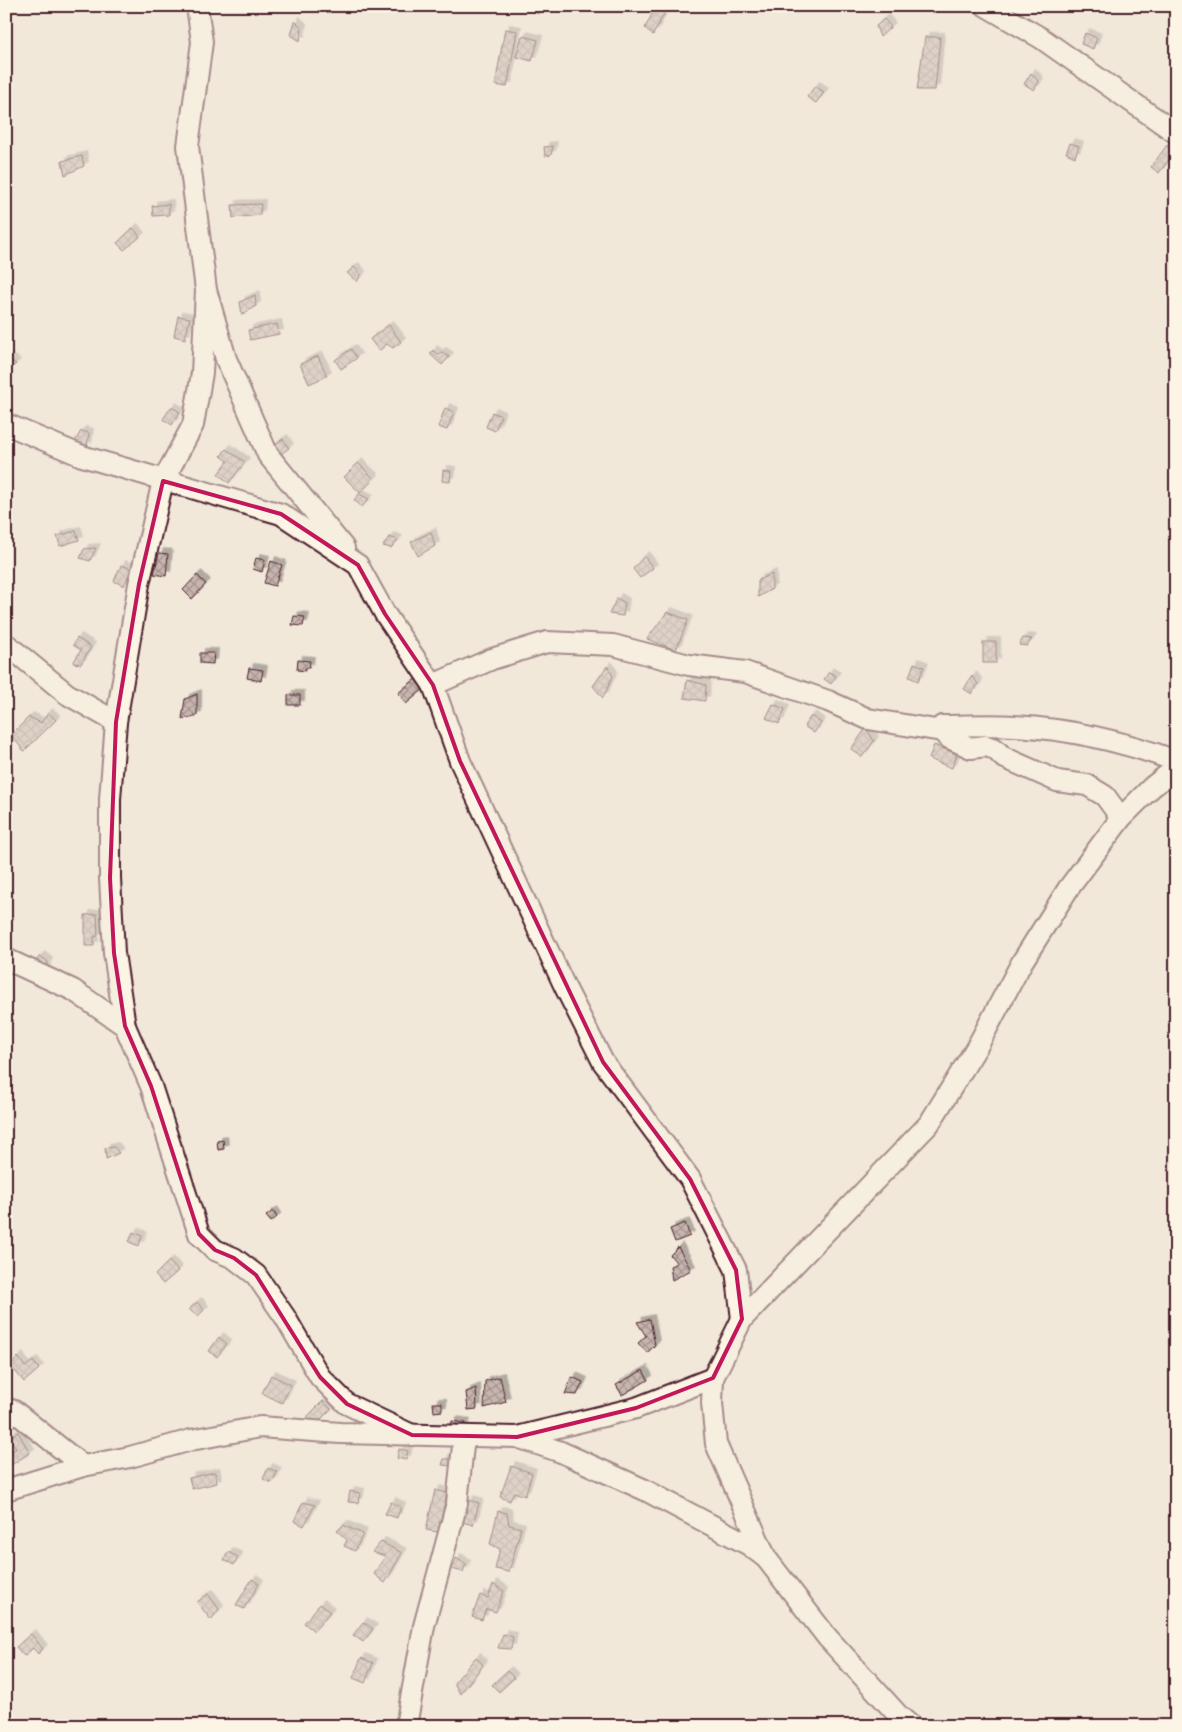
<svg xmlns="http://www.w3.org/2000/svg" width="1182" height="1732" font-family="'Patrick Hand',sans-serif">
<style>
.building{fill:url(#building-cross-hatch);stroke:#4a1f2b;filter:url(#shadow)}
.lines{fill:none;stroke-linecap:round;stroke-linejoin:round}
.minor-casing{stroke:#4a1f2b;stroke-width:24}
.minor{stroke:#fcf5e5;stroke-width:20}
.marked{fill:none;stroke:#c2185b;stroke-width:4;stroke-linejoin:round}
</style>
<defs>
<pattern id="building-cross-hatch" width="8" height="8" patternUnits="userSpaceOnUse" patternTransform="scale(1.25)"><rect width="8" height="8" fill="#c7b6af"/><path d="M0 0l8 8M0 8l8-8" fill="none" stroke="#a4938f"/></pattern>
<filter id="shadow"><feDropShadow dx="4.5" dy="-4.5" stdDeviation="0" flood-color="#0004"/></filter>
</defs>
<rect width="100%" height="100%" fill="#f1e8da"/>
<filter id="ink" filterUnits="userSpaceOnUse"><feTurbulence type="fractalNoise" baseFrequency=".02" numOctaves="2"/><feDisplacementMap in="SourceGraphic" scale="10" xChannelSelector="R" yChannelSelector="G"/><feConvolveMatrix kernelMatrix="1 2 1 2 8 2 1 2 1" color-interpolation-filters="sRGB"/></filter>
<g filter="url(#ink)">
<g class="building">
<polygon points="391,6 403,6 402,10"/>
<polygon points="525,6 543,6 538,14"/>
<polygon points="655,8 664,14 653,35 645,28"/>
<polygon points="884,19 891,27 880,37 876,26"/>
<polygon points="295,21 302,28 300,41 291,35"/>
<polygon points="505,29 517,31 507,87 495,85"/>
<polygon points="1085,33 1097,38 1093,49 1081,44"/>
<polygon points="522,36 538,40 532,61 516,57"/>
<polygon points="925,37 940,37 935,90 917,90"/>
<polygon points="1031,73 1039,82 1034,90 1024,84"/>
<polygon points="815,86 824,92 816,103 807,97"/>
<polygon points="1070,143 1079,146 1075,157 1066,153"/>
<polygon points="1167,145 1174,153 1159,173 1151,167"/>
<polygon points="553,146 551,155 545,156 544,147"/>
<polygon points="82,156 84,166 65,175 62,161"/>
<polygon points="169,204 169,215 153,216 152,206"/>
<polygon points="261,204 260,215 233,218 232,205"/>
<polygon points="133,228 140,237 124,250 117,243"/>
<polygon points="354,267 361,275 357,282 347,273"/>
<polygon points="255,295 256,306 242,315 240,302"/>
<polygon points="178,316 190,318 185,339 174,336"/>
<polygon points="277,324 279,334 250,340 248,330"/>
<polygon points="389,325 401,342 393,348 387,344 379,351 370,339"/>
<polygon points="351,349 357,358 341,369 335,360"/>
<polygon points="433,350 438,354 442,352 449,357 442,365 430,354"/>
<polygon points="318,356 327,376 309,384 300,364"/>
<polygon points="8,358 16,364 6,372 6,359"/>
<polygon points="171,407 180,412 172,425 163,419"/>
<polygon points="445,408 454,412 447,430 438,427"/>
<polygon points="492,412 501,416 495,431 486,427"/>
<polygon points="81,431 89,433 87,447 74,443"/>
<polygon points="283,439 289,448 281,454 274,445"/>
<polygon points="226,449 245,462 229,483 218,474 228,461 221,456"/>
<polygon points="358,463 374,479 360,493 344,477"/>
<polygon points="443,470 451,471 450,482 442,481"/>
<polygon points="359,494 369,499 362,507 354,500"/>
<polygon points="76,531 79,540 60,546 57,536"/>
<polygon points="431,532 435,546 418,556 411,542"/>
<polygon points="389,537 398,540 391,548 383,546"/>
<polygon points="96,548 90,561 80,558 84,549"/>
<polygon points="159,553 168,554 166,576 154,574"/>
<polygon points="644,556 653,568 640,578 633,569"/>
<polygon points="256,558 265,560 262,572 253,569"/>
<polygon points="271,561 282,565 275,586 264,583"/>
<polygon points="121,565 131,569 124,586 114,581"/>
<polygon points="772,574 772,589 758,597 758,580"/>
<polygon points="197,575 206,584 192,599 183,590"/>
<polygon points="617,598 625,603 623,616 609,614"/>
<polygon points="667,612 688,620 676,650 647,639"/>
<polygon points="294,616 305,617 303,626 292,625"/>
<polygon points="77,638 91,647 81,664 73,663 81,650 73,645"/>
<polygon points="1023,638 1032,639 1027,646 1019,645"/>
<rect x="983" y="642" width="13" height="21"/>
<polygon points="200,653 214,653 213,664 200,663"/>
<polygon points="298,660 310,661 309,668 305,668 305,671 297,670"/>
<polygon points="914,663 924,667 918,681 909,677"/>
<polygon points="607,666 613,676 603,698 593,686"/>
<polygon points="249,668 263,670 261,681 247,678"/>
<polygon points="829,672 836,676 831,684 824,679"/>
<polygon points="972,676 978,684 972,694 964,689"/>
<polygon points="416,679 424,689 406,704 398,693"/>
<polygon points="687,680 706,685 705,701 684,698"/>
<polygon points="197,694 197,716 182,719 185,699"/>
<rect x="288" y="695" width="12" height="10"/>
<polygon points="773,704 785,709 779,724 766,718"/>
<polygon points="48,713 56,720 24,751 11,735 29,717 41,723"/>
<polygon points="811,716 821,723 814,733 804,726"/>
<polygon points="866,728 874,741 862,757 851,749"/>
<polygon points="934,745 957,754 952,768 929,759"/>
<polygon points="97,914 98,936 94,937 94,946 85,946 85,915"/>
<polygon points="40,956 48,962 45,971 35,962"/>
<polygon points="223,1140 224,1149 218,1150 217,1141"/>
<polygon points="114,1147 119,1153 106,1159 105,1148"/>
<polygon points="273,1211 277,1217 271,1222 266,1216"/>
<polygon points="685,1223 690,1236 675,1242 670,1229"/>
<polygon points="133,1232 142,1236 139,1246 129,1242"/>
<polygon points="678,1247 691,1270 672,1280 670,1266 677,1263 670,1255"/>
<polygon points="169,1261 178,1271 163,1284 155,1275"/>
<polygon points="197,1302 204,1310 197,1317 189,1309"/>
<polygon points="650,1319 655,1345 647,1353 638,1343 646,1336 637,1322"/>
<polygon points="219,1337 227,1344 217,1357 209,1351"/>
<polygon points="18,1357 25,1367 33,1361 39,1369 24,1382 11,1366"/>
<polygon points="643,1370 648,1380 622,1395 616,1385"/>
<polygon points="271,1375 291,1385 282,1403 262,1393"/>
<polygon points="500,1377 506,1402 484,1408 485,1381"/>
<polygon points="572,1377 583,1382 577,1395 565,1394"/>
<polygon points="476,1388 477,1409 468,1410 466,1392"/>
<polygon points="323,1401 331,1409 314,1426 299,1425"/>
<polygon points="433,1403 442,1403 442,1411 434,1412"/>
<polygon points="452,1421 466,1423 464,1430 451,1428"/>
<polygon points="18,1432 30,1453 6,1468 6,1454 16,1449 9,1437"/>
<polygon points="399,1449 408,1451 406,1460 397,1458"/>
<polygon points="444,1459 455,1459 452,1466 442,1465"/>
<polygon points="511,1466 532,1473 525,1496 514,1492 510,1501 500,1497"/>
<polygon points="268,1468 277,1472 272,1483 263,1479"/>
<polygon points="215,1472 217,1483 192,1489 189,1478"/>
<polygon points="435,1490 447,1493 438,1532 426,1530"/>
<polygon points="350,1491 360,1493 358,1503 348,1502"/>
<polygon points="469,1500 479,1503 473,1525 462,1522"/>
<polygon points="303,1502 315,1505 304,1526 294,1521"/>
<polygon points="391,1502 401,1507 397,1518 385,1514"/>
<polygon points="498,1511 507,1513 509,1525 521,1528 509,1572 495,1569 500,1549 490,1544"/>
<polygon points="343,1525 363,1534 355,1551 344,1546 347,1540 337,1531"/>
<polygon points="381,1542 402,1553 385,1583 374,1574 385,1556 372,1552"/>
<polygon points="228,1552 238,1557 234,1565 224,1560"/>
<polygon points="456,1558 466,1564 463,1572 452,1569"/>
<polygon points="252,1579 259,1584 244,1609 236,1605"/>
<polygon points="493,1584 504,1591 496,1612 486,1609 482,1620 472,1617 480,1595 488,1598"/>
<polygon points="208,1594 219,1609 211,1620 197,1602"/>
<polygon points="320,1604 330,1612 314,1631 304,1623"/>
<polygon points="363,1622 373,1629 363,1642 353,1635"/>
<polygon points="31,1634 43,1649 38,1654 33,1648 24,1656 16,1647"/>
<polygon points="503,1634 513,1637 511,1649 498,1648"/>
<polygon points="476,1657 483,1665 460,1694 454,1683"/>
<polygon points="361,1658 373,1663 365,1683 353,1678"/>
<polygon points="507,1671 514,1678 499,1692 492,1685"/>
</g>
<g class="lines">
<g class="minor-casing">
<g id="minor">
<polyline points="197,6 202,42 188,146 206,290 226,359 268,455 344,548"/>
<polyline points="986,6 1041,38 1176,133"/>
<polyline points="206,290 202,373 193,425 163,481 139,584 116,722 110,799 110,878 114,953 125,1026 151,1086 199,1234 215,1250 234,1258 256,1275 285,1317 320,1377 347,1404 412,1435"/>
<polyline points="6,424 82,456 281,514 358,565 385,614 433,685 460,761 565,987 603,1062 690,1179 736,1270 742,1319"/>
<polyline points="6,644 67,694 116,722"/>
<polyline points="433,685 492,659 547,642 613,645 689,665 745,672 828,701 868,719 942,731"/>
<path d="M1121 818 1105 796 1087 785 1057 781 1003 757 995 749 986 746 971 748 949 738 942 731V726C966 726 991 724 1015 726 1069 729 1125 742 1176 761"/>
<polyline points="6,959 73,990 125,1026"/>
<polyline points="713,1378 742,1319 929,1124 978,1045 1022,962 1068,889 1121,818 1152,787 1176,768"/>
<polyline points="6,1408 14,1411 83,1466 6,1490"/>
<polyline points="517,1437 636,1408 713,1378 712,1403 716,1444 766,1558"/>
<polyline points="83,1466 130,1457 191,1440 260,1427 340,1433 517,1437 561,1452 645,1490 749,1545 766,1558 827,1637 899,1716 911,1726"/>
<polyline points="406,1726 424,1626 457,1503 464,1436"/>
</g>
</g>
<use href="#minor" class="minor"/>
</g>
</g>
<path d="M0 0H1182V1732H0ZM163 481 281 514 358 565 385 614 433 685 460 761 603 1062 690 1179 736 1270 742 1319 713 1378 636 1408 517 1437 412 1435 347 1404 320 1377 256 1275 234 1258 215 1250 199 1234 151 1086 125 1026 114 953 110 878 116 722 139 584Z" fill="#f1e8da" fill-opacity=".55" fill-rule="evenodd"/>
<path class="marked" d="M163 481 281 514 358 565 385 614 433 685 460 761 603 1062 690 1179 736 1270 742 1319 713 1378 636 1408 517 1437 412 1435 347 1404 320 1377 256 1275 234 1258 215 1250 199 1234 151 1086 125 1026 114 953 110 878 116 722 139 584Z"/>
<rect width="1182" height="1732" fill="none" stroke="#fcf5e5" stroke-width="25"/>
<rect x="12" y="12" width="1157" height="1707" fill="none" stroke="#4a1f2b" stroke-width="2" filter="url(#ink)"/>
</svg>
